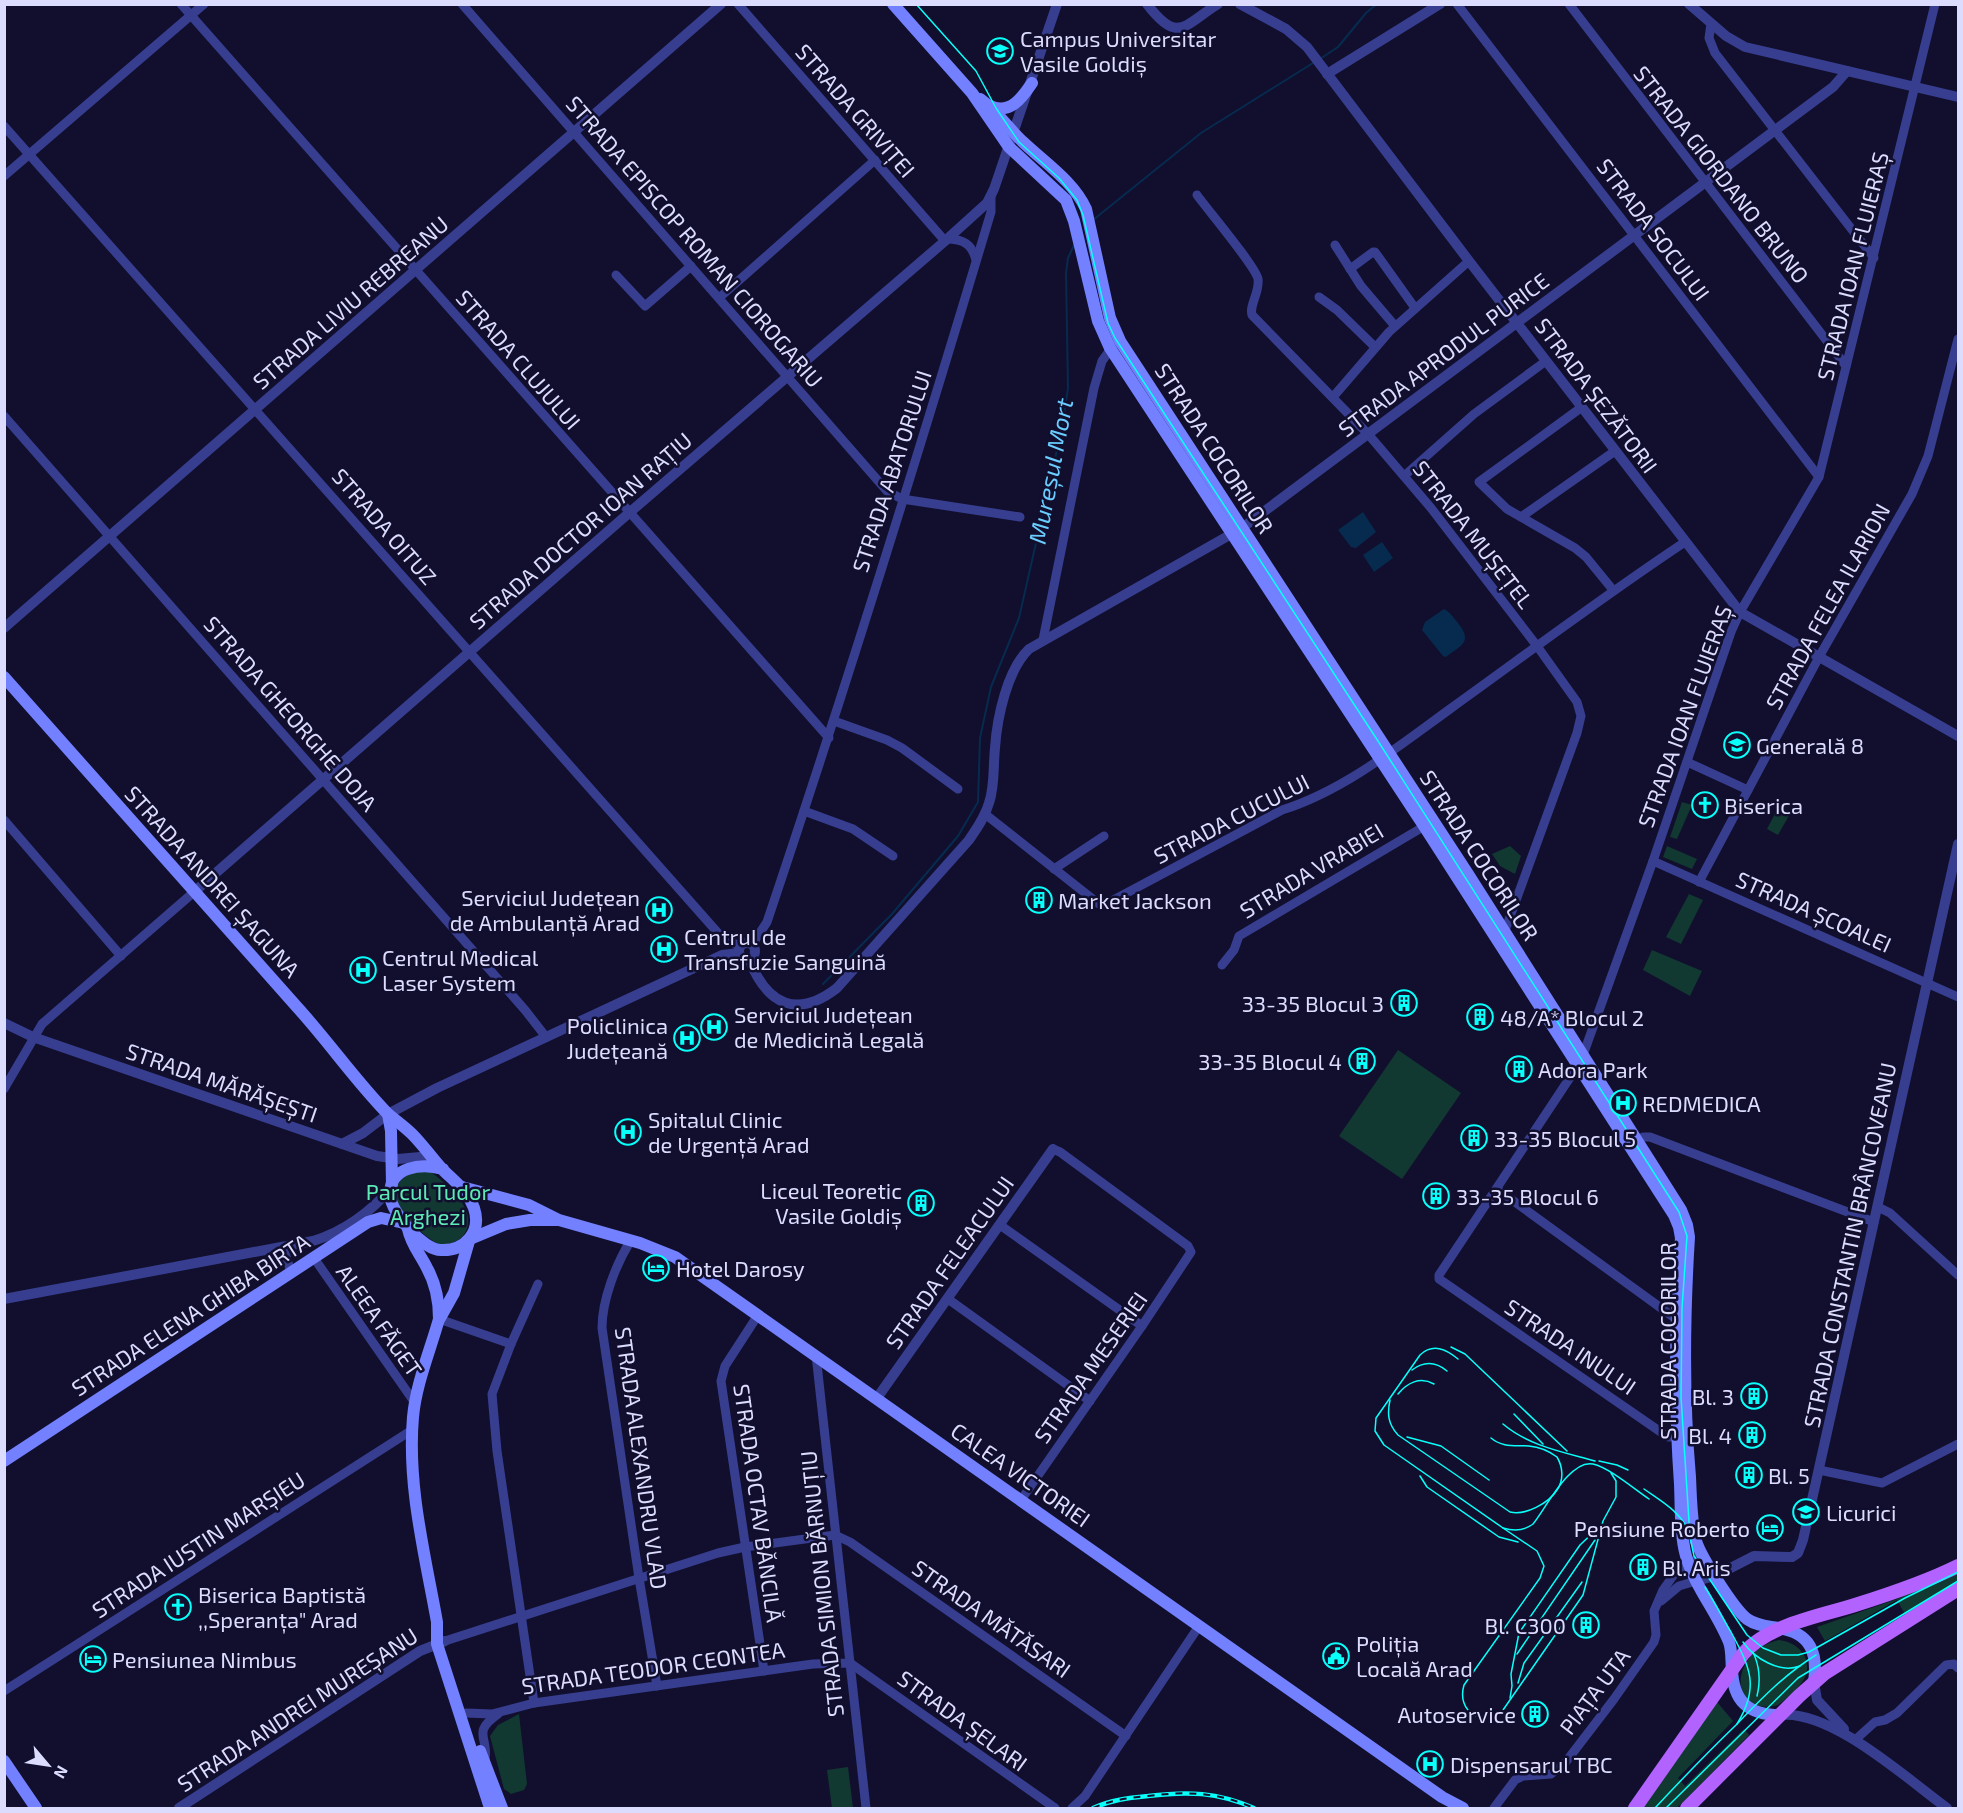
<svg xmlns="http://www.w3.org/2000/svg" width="1963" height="1813" font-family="'Exo 2',sans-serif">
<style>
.green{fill:#123832}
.water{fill:#072a4f}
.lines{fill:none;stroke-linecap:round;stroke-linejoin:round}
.stream{stroke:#072a4f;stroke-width:2}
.minor{stroke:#373e90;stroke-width:9}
.tertiary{stroke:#373e90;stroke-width:10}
.secondary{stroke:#7380ff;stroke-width:12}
.primary{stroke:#b263ff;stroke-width:14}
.tram{stroke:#08fffa;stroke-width:1.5}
.rail-casing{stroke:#08fffa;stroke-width:4.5}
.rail{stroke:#110f2d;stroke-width:2;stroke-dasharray:7;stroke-linecap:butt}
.labels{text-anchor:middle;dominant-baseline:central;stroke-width:5;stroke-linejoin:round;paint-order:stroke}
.poi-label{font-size:22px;fill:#dcdcff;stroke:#110f2d;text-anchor:start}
.street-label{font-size:22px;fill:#dcdcff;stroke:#110f2d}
.park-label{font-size:22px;fill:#5deab6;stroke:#110f2d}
.water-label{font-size:24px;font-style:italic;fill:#6accff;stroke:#110f2d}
</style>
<rect width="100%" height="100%" fill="#110f2d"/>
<g class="green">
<polygon points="1682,802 1692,805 1677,839 1670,837"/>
<polygon points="1779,806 1791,812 1778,835 1767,829"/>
<polygon points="1510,846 1521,856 1515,874 1500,866 1492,854"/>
<polygon points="1667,846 1697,859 1692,869 1663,857"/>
<polygon points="1689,894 1703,900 1681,944 1666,937"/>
<polygon points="1652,950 1702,971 1690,996 1643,970"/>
<polygon points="1398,1050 1461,1093 1402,1179 1339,1136"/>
<path d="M414 1171 431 1172C447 1184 479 1211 465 1233 459 1242 450 1244 440 1245 423 1236 386 1205 399 1183 402 1178 408 1175 414 1171Z"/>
<polygon points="1958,1571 1958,1587 1907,1618 1897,1600 1825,1641 1817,1627 1897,1599"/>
<path d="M1779 1640C1797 1642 1813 1657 1805 1677 1800 1688 1787 1698 1778 1705 1727 1718 1729 1651 1779 1640Z"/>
<polygon points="1717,1702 1733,1721 1678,1778 1685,1786 1744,1729 1749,1735 1677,1808 1642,1808"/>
<polygon points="519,1714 527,1784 524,1790 511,1794 504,1789 490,1736 498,1725"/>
<polygon points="848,1767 853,1808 832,1808 827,1770"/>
</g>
<g class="water">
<polygon points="1363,512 1376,532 1356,548 1351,547 1338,530"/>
<polygon points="1382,542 1393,558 1374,572 1363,555"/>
<path d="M1444 609C1450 612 1454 618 1458 623 1473 642 1462 645 1446 657L1443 656 1422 630 1425 622Z"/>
</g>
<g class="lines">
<g class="stream">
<polyline points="1320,59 1338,47 1366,13 1377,4"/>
<polyline points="1093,220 1201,133 1313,63"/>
<polyline points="823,984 892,914 958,836 978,802 980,738 991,687 1019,618 1062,428 1068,388 1066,273 1068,258 1075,243"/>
</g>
<g class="minor">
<polyline points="181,4 829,738"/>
<polyline points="462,4 887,491 902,499 1020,517"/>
<polyline points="738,4 945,241"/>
<polyline points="1457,4 1819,477"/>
<polyline points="1569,4 1846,366"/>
<polyline points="1711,24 1709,38 1715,53 1874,258"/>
<polyline points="4,126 718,933 740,947"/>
<polyline points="4,176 204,4"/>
<path d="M1197 195C1207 209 1256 267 1258 279 1260 292 1249 305 1252 315L1368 434 1431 508 1537 646 1577 702 1581 716 1577 733 1503 936"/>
<path d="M947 239C963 239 972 244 976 260"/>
<polyline points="1335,245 1361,286 1395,326"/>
<polyline points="1350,269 1373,252 1375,252 1415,308"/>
<polyline points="616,275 645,306 691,266"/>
<polyline points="1319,297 1337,310 1375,347"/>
<polyline points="719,298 875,160"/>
<polyline points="1333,397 1389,332 1469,261"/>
<polyline points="1582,407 1479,482 1507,509 1575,548 1586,557 1613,590"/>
<polyline points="4,416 525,1010 546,1037"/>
<polyline points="1404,476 1474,414 1546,361"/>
<polyline points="1521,517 1615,451"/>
<polyline points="1043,640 1094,388 1102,361 1113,346"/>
<polyline points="834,721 887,740 902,748 958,789"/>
<polyline points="1687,762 1748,790"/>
<polyline points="804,811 853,829 893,856"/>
<path d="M985 814 1099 904H1106L1282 810C1343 791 1399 746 1450 709 1528 653 1605 595 1685 542"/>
<polyline points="4,820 121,956"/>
<polyline points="1653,861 1958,997"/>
<polyline points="1054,869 1104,836"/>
<polyline points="1699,882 1819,657 1912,494 1928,456 1958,339"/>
<path d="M752 945 767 922C846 687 920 449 991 212V197"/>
<polyline points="1222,965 1234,950 1239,936 1428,824"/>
<polyline points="4,1089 42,1024 194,892"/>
<polyline points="1633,1144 1643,1137 1650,1137 1874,1222"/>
<polyline points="1497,1189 1672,1316 1681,1318"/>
<polyline points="1878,1207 1890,1213 1958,1275"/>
<polyline points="1000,1225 1142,1326"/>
<path d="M631 1240C616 1264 602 1300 602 1328L639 1578 657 1686"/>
<polyline points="283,1247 291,1272"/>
<polyline points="314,1258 415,1403"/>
<polyline points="948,1299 1090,1401"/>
<polyline points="758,1315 725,1366 721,1381 764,1671"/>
<polyline points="439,1319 511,1344"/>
<polyline points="816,1355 866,1808"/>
<polyline points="1684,1437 1668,1437 1442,1281 1439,1279 1439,1275 1573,1073 1583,1055 1653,861 1731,632 1740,612 1819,477 1935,4"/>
<polyline points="1819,1470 1882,1483 1958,1444"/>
<polyline points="1021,1500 1142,1326 1191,1252 1188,1246 1060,1152 1053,1149"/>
<polyline points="1661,1601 1679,1586 1696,1581"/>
<polyline points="445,1641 718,1553 745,1547 835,1535 850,1542 1126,1736"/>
<polyline points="4,1691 412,1430"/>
<polyline points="534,1703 497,1451 492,1394 511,1344 538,1284"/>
<polyline points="466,1713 492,1714 534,1703 813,1664 850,1663 1055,1808"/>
<polyline points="1855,1740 1875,1722 1885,1720 1897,1713 1946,1665 1954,1664 1958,1668"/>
<path d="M485 1759C489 1737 471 1733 498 1714"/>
<polyline points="1072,1808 1085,1796 1199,1626"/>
<polyline points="1494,1808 1515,1780 1523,1776 1551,1774 1565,1763 1614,1699 1654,1642 1656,1635 1654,1611 1663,1590 1678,1569 1702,1557"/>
</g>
<g class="tertiary">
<path d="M1147 4C1178 45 1184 25 1218 4"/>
<polyline points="1240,4 1286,29 1307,47 1469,261 1740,612 1958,736"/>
<polyline points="1689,4 1726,36 1745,47 1958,97"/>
<polyline points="1327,74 1440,4"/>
<polyline points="4,628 721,4"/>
<polyline points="194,892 629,513 945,241 987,203 994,189 1057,4"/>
<circle cx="747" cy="951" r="8"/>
<path d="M749 959C767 1005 797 1019 837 988L969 840C977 828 985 817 989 803 995 786 993 766 995 748 997 718 1007 670 1029 649L1242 528 1833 87 1847 71"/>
<polyline points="4,1023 33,1037 377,1156 398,1159 431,1156"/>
<polyline points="342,1144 363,1133 388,1114 437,1088 722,955 739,953"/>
<path d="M4 1299 313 1241C343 1232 371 1212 391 1188"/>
<polyline points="877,1398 1053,1149"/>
<polyline points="1696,1581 1715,1576 1754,1556 1792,1557 1798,1553 1803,1540 1958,844"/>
<polyline points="1814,1682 1817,1700 1844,1729"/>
<path d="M1780 1715C1831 1709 1907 1779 1947 1808"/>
<polyline points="179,1808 420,1651 445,1641"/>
</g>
<g class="secondary">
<path d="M893 4 972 93 1009 147 1066 200 1074 221 1098 321 1110 348 1424 826 1674 1215 1679 1227 1681 1238C1675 1322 1674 1401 1680 1484 1681 1508 1680 1534 1686 1556 1695 1587 1717 1612 1729 1642 1732 1650 1731 1660 1732 1669 1733 1701 1748 1715 1780 1715"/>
<path d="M980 99C997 111 1008 128 1023 142 1045 163 1073 181 1086 209L1110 318 1120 341 1468 874 1681 1210 1687 1225 1689 1237C1684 1317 1683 1397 1690 1477 1691 1498 1691 1520 1696 1541 1701 1557 1734 1609 1747 1619 1757 1626 1767 1626 1778 1628 1811 1633 1818 1653 1814 1682"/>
<path d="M990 106C1010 115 1022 98 1032 83"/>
<path d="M4 677C102 787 199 897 297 1007 328 1041 355 1080 387 1113 395 1120 404 1126 412 1134 423 1145 432 1158 442 1169 455 1182 468 1191 474 1208 482 1232 465 1251 441 1250 423 1250 391 1213 390 1195 389 1166 422 1163 443 1169"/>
<polyline points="388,1114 391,1131 392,1185"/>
<polyline points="462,1187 529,1205 559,1220 640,1243 675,1257 1442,1797 1463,1808"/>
<path d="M408 1229C411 1244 420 1254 427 1268 436 1284 439 1301 439 1319 430 1351 416 1384 413 1417 407 1485 425 1555 437 1622V1644L490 1808"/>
<polyline points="470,1239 506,1224 530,1220 558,1220"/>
<polyline points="440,1318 454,1293 469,1241"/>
<polyline points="4,1461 368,1222 381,1218 404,1223"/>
<polyline points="480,1751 502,1808"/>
<polyline points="4,1761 36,1808"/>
</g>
<g class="primary">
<path d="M1635 1808 1743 1654C1767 1625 1820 1616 1855 1605 1890 1594 1926 1582 1958 1566"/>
<polyline points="1687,1808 1799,1696 1825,1673 1958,1589"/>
</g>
<g class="tram">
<polyline points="916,4 976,71 996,108 1019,142 1059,178 1077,200 1083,215 1108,323 1115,338 1378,741 1679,1212 1687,1236 1682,1308 1681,1397 1690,1537 1694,1556 1747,1635 1763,1648 1781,1655 1798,1655 1809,1652 1905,1598 1958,1572"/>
<polyline points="1451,1347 1465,1354 1567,1451"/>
<path d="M1458 1359C1446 1349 1433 1343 1420 1355L1376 1418 1375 1431 1384 1445 1503 1528C1513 1531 1524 1531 1533 1524 1546 1508 1570 1459 1593 1464 1610 1468 1634 1489 1649 1499"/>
<path d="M1412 1370C1424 1361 1435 1361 1447 1371"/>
<path d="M1398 1394C1407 1383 1420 1376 1434 1384"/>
<path d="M1390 1400C1387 1414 1388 1424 1398 1435L1510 1512C1525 1516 1549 1503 1557 1490 1564 1480 1563 1467 1557 1457 1549 1451 1540 1447 1529 1446 1515 1445 1503 1448 1491 1438"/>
<polyline points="1514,1414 1543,1444"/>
<path d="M1503 1424C1529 1446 1563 1452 1595 1461"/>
<polyline points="1407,1437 1441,1446 1489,1480"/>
<polyline points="1599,1461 1617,1465 1628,1470"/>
<polyline points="1420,1476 1427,1487 1499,1537 1518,1542"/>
<path d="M1644 1489C1661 1501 1681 1512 1689 1532"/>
<path d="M1503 1528 1537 1551 1544 1566 1540 1578 1464 1685C1456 1712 1483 1727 1503 1710L1583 1595 1603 1521 1616 1497V1481L1611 1473"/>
<path d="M1705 1587C1714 1601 1722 1617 1731 1632 1750 1667 1760 1687 1737 1724"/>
<path d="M1743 1642C1754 1658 1780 1674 1800 1666"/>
<path d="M1753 1652C1760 1667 1761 1680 1757 1696"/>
<polyline points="1517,1654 1595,1540"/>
<polyline points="1518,1683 1524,1663 1582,1582"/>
<polyline points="1510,1698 1512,1686 1511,1674 1519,1633 1580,1545 1600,1526"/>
<path d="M1655 1808C1681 1780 1708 1752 1736 1725 1761 1699 1785 1674 1816 1655"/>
<polyline points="1666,1808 1798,1678 1958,1581"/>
</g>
<g class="rail-casing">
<path id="rail" d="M1093 1808C1111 1800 1128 1798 1148 1796 1188 1791 1217 1792 1254 1808"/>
</g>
<use href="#rail" class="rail"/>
</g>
<defs>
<g id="university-ring" transform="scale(1.35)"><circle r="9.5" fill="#110f2d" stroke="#08fffa" stroke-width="1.5"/><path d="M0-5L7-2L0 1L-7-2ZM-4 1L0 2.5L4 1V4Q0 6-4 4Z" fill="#08fffa"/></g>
<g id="school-ring" transform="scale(1.35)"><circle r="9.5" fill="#110f2d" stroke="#08fffa" stroke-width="1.5"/><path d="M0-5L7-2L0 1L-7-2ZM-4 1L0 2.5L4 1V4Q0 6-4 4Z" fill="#08fffa"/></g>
<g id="church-ring" transform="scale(1.35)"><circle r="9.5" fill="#110f2d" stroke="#08fffa" stroke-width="1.5"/><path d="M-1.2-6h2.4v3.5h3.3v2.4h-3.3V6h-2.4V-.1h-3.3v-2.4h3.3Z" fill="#08fffa"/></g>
<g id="building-ring" transform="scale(1.35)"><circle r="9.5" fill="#110f2d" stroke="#08fffa" stroke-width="1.5"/><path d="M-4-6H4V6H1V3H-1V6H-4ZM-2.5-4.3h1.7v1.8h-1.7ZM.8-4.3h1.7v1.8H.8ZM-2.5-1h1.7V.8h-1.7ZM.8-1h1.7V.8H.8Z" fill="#08fffa"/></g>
<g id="hospital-ring" transform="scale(1.35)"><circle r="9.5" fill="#110f2d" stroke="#08fffa" stroke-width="1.5"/><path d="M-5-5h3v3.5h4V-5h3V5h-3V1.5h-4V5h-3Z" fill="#08fffa"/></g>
<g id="hotel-ring" transform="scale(1.35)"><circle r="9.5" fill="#110f2d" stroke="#08fffa" stroke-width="1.5"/><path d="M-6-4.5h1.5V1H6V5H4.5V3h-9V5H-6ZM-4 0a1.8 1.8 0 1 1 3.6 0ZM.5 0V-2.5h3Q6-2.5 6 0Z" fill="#08fffa"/></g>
<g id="civic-ring" transform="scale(1.35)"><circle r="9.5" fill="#110f2d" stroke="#08fffa" stroke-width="1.5"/><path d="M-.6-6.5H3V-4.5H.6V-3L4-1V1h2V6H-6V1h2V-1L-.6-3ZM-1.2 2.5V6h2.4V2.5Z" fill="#08fffa"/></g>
</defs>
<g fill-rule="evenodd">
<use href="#university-ring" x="1000" y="51"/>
<use href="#school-ring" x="1737" y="745"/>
<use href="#church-ring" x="1705" y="805"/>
<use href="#building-ring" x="1039" y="900"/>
<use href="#hospital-ring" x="659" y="910"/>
<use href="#hospital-ring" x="664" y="949"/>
<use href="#hospital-ring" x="363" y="970"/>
<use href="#building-ring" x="1404" y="1003"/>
<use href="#building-ring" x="1480" y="1017"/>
<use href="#hospital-ring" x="714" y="1027"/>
<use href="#hospital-ring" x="687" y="1038"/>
<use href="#building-ring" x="1362" y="1061"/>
<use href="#building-ring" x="1519" y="1069"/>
<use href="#hospital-ring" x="1623" y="1103"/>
<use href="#hospital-ring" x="628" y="1132"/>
<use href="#building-ring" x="1474" y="1138"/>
<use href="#building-ring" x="1436" y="1196"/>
<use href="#building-ring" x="921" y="1203"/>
<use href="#hotel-ring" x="656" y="1268"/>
<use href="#building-ring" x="1754" y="1396"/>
<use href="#building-ring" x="1752" y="1435"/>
<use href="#building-ring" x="1749" y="1475"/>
<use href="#school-ring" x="1806" y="1512"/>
<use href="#hotel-ring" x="1770" y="1528"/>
<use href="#building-ring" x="1643" y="1567"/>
<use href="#church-ring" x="178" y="1607"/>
<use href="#building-ring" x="1586" y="1625"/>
<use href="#civic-ring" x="1336" y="1656"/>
<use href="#hotel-ring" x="93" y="1659"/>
<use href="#building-ring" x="1535" y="1714"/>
<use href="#hospital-ring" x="1430" y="1764"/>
</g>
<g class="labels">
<g class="poi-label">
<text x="1020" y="38">Campus Universitar<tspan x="1020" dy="25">Vasile Goldiș</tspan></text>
<text x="1756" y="745">Generală 8</text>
<text x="1724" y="805">Biserica</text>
<text x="640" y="897" text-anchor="end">Serviciul Județean<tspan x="640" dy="25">de Ambulanță Arad</tspan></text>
<text x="1058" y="900">Market Jackson</text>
<text x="684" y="936">Centrul de<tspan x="684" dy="25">Transfuzie Sanguină</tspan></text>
<text x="382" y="957">Centrul Medical<tspan x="382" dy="25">Laser System</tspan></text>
<text x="1384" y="1003" text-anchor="end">33-35 Blocul 3</text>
<text x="734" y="1014">Serviciul Județean<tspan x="734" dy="25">de Medicină Legală</tspan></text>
<text x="1500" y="1017">48/A* Blocul 2</text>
<text x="668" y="1025" text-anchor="end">Policlinica<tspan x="668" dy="25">Județeană</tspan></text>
<text x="1342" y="1061" text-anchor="end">33-35 Blocul 4</text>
<text x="1538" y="1069">Adora Park</text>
<text x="1642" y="1103">REDMEDICA</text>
<text x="648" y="1119">Spitalul Clinic<tspan x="648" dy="25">de Urgență Arad</tspan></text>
<text x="1494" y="1138">33-35 Blocul 5</text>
<text x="902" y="1190" text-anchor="end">Liceul Teoretic<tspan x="902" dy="25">Vasile Goldiș</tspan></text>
<text x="1456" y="1196">33-35 Blocul 6</text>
<text x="676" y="1268">Hotel Darosy</text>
<text x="1734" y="1396" text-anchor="end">Bl. 3</text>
<text x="1732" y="1435" text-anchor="end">Bl. 4</text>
<text x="1768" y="1475">Bl. 5</text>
<text x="1826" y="1512">Licurici</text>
<text x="1750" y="1528" text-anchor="end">Pensiune Roberto</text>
<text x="1662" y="1567">Bl. Aris</text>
<text x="198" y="1594">Biserica Baptistă<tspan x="198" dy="25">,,Speranța" Arad</tspan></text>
<text x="1566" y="1625" text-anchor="end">Bl. C300</text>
<text x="1356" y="1643">Poliția<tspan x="1356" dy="25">Locală Arad</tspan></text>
<text x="112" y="1659">Pensiunea Nimbus</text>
<text x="1516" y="1714" text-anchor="end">Autoservice</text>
<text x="1450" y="1764">Dispensarul TBC</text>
</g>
<g class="street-label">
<text transform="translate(856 110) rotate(49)">STRADA GRIVIȚEI</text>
<text transform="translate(1722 174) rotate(52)">STRADA GIORDANO BRUNO</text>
<text transform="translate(1654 229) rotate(53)">STRADA SOCULUI</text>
<text transform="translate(695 241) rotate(49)">STRADA EPISCOP ROMAN CIOROGARIU</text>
<text transform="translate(1852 266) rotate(-76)">STRADA IOAN FLUIERAȘ</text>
<text transform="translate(350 302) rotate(-41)">STRADA LIVIU REBREANU</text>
<text transform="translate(1443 354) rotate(-37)">STRADA APRODUL PURICE</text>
<text transform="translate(519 359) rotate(49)">STRADA CLUJULUI</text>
<text transform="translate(1597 395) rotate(53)">STRADA ȘEZĂTORII</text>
<text transform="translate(1215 448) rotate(57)">STRADA COCORILOR</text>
<text transform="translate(891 471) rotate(-72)">STRADA ABATORULUI</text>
<text transform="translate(385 526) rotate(49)">STRADA OITUZ</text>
<text transform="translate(580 530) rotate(-41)">STRADA DOCTOR IOAN RAȚIU</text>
<text transform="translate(1474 534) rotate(52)">STRADA MUȘEȚEL</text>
<text transform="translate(1827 606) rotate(-61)">STRADA FELEA ILARION</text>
<text transform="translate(291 713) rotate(49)">STRADA GHEORGHE DOJA</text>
<text transform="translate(1684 716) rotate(-70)">STRADA IOAN FLUIERAȘ</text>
<text transform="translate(1231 818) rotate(-27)">STRADA CUCULUI</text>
<text transform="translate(1480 855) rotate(57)">STRADA COCORILOR</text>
<text transform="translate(1311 870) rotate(-31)">STRADA VRABIEI</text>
<text transform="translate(213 881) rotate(48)">STRADA ANDREI ȘAGUNA</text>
<text transform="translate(1814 911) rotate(24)">STRADA ȘCOALEI</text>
<text transform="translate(222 1082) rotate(19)">STRADA MĂRĂȘEȘTI</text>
<text transform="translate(1849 1245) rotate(-78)">STRADA CONSTANTIN BRÂNCOVEANU</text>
<text transform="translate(949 1262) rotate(-55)">STRADA FELEACULUI</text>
<text transform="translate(190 1314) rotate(-33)">STRADA ELENA GHIBA BIRTA</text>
<text transform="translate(380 1320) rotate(55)">ALEEA FĂGET</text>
<text transform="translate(1667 1341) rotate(-90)">STRADA COCORILOR</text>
<text transform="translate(1571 1346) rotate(34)">STRADA INULUI</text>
<text transform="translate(1090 1367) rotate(-55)">STRADA MESERIEI</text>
<text transform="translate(642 1458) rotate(82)">STRADA ALEXANDRU VLAD</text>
<text transform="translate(1021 1474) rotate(35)">CALEA VICTORIEI</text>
<text transform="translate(759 1503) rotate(82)">STRADA OCTAV BĂNCILĂ</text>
<text transform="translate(198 1544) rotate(-33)">STRADA IUSTIN MARȘIEU</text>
<text transform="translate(821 1584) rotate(-96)">STRADA SIMION BĂRNUȚIU</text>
<text transform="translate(992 1618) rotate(35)">STRADA MĂTĂSARI</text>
<text transform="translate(653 1667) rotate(-8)">STRADA TEODOR CEONTEA</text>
<text transform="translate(1594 1691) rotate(-53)">PIAȚA UTA</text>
<text transform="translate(297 1709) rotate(-33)">STRADA ANDREI MUREȘANU</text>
<text transform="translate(963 1720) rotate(36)">STRADA ȘELARI</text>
</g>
<g class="park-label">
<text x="428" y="1191">Parcul Tudor<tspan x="428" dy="25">Arghezi</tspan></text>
</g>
<g class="water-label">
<text transform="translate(1050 471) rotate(-79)">Mureșul Mort</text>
</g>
</g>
<rect width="1963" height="1813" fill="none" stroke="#dcdcff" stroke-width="12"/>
<g transform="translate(48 1765) rotate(119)" stroke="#110f2d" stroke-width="4.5" paint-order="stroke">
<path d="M0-4.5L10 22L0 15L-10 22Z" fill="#dcdcff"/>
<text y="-9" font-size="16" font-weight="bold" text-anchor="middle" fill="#dcdcff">N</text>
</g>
</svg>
